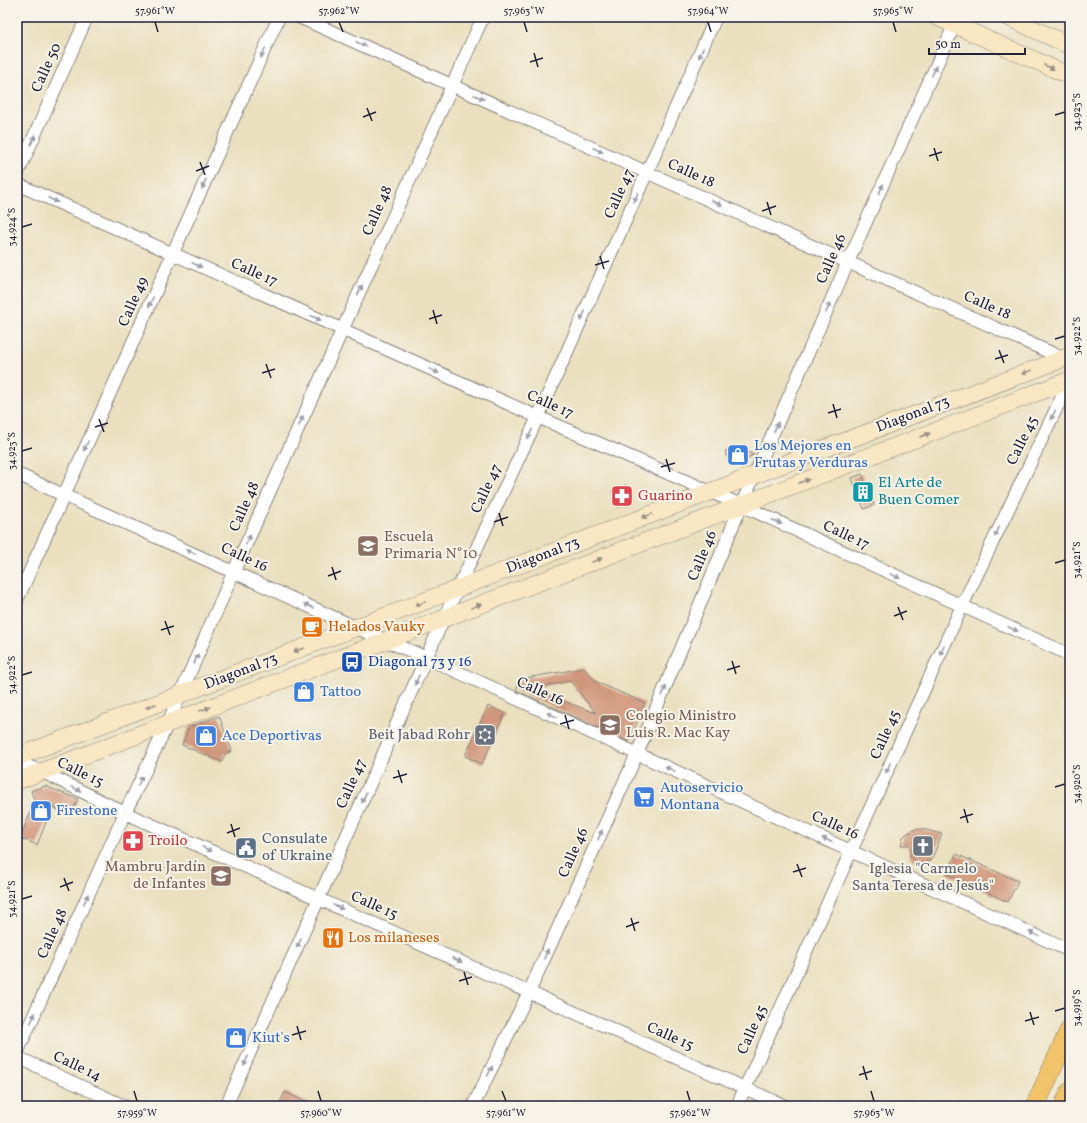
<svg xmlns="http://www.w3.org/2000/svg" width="1087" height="1123" font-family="Vollkorn,serif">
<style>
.building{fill:#d0967a;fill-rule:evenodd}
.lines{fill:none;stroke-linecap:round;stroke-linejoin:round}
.street-casing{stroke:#86817d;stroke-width:14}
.secondary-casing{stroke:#86817d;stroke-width:18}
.primary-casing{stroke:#86817d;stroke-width:20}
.street{stroke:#fff;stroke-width:12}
.secondary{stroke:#f9e7c3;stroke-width:17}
.primary{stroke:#f1c36a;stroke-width:19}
.oneway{fill:#9c9ca7}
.oneway2{fill:#988e86}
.ticks{fill:none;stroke:#22223b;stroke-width:1.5}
.labels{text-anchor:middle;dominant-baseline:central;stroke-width:4;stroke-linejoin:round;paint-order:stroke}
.street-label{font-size:15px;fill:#22223b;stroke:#f7f3e8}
.shop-label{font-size:15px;fill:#366cbe;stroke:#f7f3e8;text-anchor:start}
.culture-label{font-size:15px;fill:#0d838f;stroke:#f7f3e8;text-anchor:start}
.health-label{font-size:15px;fill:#be3a42;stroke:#f7f3e8;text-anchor:start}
.education-label{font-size:15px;fill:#785e54;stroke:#f7f3e8;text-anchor:start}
.food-label{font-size:15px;fill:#c56008;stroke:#f7f3e8;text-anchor:start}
.transit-label{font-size:15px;fill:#164399;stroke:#f7f3e8;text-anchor:start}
.worship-label{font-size:15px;fill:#5b616d;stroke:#f7f3e8;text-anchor:end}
.service-label{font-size:15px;fill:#4e5e75;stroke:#f7f3e8;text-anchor:start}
.neatline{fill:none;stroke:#22223b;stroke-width:1.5}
.ticks-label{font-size:10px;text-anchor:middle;fill:#22223b}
</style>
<rect width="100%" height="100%" fill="#f7f3e8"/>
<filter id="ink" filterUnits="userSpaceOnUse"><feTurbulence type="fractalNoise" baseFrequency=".025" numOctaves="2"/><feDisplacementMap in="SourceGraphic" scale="8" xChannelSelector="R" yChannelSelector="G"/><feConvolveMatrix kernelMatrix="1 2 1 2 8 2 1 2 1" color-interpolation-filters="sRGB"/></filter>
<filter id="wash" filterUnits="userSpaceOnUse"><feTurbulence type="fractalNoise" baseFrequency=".012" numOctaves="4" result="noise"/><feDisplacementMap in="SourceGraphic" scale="16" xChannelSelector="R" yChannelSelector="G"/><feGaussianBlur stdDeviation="0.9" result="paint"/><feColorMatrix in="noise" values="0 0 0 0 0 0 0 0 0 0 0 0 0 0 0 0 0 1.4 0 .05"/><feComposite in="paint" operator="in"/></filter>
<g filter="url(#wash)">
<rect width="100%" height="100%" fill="#eae0bf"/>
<g id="blocks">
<g class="building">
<polygon points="737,447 754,455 730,465 725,451"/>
<polygon points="862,474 874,505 864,509 852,478"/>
<polygon points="626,485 632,501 618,507 612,491"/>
<path d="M584 668 596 682 645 703 629 742 516 690 520 679ZM570 681 596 713 530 689Z"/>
<polygon points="306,685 311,696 302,700 297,689"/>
<polygon points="488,706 505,713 482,764 465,756"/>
<polygon points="219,716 232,751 225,754 222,762 182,745 189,727"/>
<polygon points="45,786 78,799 71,815 52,807 37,845 20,838 35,802 31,791"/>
<polygon points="916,829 922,829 942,834 933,856 931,860 926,862 922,863 913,860 910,856 910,845 901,845 903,837 906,834"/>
<polygon points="956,854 1018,881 1008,902 947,874"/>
<polygon points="285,1092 314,1106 278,1106"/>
</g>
</g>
</g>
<g filter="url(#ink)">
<use href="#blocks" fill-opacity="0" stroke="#86817d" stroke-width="1"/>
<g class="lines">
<g class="street-casing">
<g id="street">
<polyline points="299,17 1067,360"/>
<polyline points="17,175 87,17"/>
<polyline points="17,184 538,417 741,505 1070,655"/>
<polyline points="17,474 357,628 427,658 1070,951"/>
<polyline points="17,600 279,17"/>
<polyline points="17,762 41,771 125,813 785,1106"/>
<polyline points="17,1053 125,813 168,723 234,571 483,17"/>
<polyline points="17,1057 124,1106"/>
<polyline points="226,1106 444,618 538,417 716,17"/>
<polyline points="473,1106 529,992 637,754 747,492 848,262 958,17"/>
<polyline points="737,1106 851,851 962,606 1070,380"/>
</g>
</g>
<g class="secondary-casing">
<g id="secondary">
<polyline points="937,17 1070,76"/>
<polyline points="1008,17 1070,46"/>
<polyline points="17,757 710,492 1070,356"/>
<polyline points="17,781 1070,380"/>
</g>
</g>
<g class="primary-casing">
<g id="primary">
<polyline points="1035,1106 1070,1029"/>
<polyline points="1064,1106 1070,1092"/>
</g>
</g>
<use href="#street" class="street"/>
<use href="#secondary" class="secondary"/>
<use href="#primary" class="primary"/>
</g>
<defs><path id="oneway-solid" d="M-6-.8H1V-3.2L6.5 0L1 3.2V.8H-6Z"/></defs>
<g class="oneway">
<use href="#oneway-solid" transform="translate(361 44) rotate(24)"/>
<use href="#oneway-solid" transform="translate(263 53) rotate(114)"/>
<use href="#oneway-solid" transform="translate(701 53) rotate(114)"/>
<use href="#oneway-solid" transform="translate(934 71) rotate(-66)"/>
<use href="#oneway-solid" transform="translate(479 97) rotate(24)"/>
<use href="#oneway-solid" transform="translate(33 140) rotate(-66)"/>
<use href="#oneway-solid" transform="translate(598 150) rotate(24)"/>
<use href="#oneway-solid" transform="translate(204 184) rotate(114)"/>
<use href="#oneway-solid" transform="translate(881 189) rotate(-66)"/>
<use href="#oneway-solid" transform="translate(636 197) rotate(114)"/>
<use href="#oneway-solid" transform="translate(53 200) rotate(24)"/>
<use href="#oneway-solid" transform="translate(717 203) rotate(24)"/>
<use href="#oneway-solid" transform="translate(197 265) rotate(24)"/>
<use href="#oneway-solid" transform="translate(360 290) rotate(-66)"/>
<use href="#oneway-solid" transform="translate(151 302) rotate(114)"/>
<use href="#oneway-solid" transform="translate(828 308) rotate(-66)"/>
<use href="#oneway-solid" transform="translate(583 316) rotate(114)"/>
<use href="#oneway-solid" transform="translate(316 318) rotate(24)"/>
<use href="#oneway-solid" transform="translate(434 371) rotate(24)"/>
<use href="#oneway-solid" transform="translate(1053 415) rotate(116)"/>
<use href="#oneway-solid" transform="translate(301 421) rotate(-66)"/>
<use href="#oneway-solid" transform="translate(776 427) rotate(-66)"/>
<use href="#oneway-solid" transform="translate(530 434) rotate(115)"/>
<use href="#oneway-solid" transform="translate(86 446) rotate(114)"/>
<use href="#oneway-solid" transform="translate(777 522) rotate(25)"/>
<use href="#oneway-solid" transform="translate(997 532) rotate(116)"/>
<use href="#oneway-solid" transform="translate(248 540) rotate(-66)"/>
<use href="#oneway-solid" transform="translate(191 552) rotate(-156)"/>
<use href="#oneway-solid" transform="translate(895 576) rotate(25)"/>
<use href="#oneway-solid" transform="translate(309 606) rotate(-155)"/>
<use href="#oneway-solid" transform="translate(1013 629) rotate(24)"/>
<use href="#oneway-solid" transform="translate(942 650) rotate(114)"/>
<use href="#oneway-solid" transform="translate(196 659) rotate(-67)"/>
<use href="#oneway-solid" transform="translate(417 680) rotate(114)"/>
<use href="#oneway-solid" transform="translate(664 691) rotate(-67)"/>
<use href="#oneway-solid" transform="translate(552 715) rotate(-156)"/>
<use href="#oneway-solid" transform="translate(888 768) rotate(114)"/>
<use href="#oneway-solid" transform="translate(670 769) rotate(-156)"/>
<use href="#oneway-solid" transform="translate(140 781) rotate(-64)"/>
<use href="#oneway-solid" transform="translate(76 789) rotate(26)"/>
<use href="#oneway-solid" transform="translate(364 798) rotate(114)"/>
<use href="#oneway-solid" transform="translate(600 835) rotate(-66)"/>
<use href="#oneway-solid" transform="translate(827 840) rotate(-156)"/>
<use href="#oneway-solid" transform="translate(207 849) rotate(24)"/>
<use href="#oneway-solid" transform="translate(86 899) rotate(-66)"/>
<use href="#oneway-solid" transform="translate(338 907) rotate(24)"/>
<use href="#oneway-solid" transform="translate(1034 934) rotate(-156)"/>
<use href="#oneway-solid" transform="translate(299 943) rotate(114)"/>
<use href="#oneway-solid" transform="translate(546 954) rotate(-66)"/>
<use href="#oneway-solid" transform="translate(457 960) rotate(24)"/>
<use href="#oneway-solid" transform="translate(33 1018) rotate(-66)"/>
<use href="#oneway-solid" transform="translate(246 1061) rotate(114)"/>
<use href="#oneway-solid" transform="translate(490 1071) rotate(-64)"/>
</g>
<g class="oneway2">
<use href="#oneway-solid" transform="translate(1049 67) rotate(24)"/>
<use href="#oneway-solid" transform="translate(1027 372) rotate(159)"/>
<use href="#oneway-solid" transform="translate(925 435) rotate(-21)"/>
<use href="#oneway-solid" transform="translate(804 481) rotate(-21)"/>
<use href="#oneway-solid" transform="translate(647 516) rotate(159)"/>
<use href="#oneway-solid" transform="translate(597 560) rotate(-21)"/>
<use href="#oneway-solid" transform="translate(420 604) rotate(159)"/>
<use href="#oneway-solid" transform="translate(476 606) rotate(-21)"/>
<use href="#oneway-solid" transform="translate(299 650) rotate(159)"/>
<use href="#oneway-solid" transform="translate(151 706) rotate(159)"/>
<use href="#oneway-solid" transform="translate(205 709) rotate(-21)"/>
</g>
</g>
<path class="ticks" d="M155 22 158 32M339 22 343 32M524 22 527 32M708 22 711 32M893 22 896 32M534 53 538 67M530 62 543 58M367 108 372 121M1055 115 1065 112M363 117 376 112M934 148 938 161M929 156 942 152M200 162 205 175M196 171 209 166M767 202 771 215M762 211 776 206M22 227 32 224M600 256 604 269M595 265 609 261M433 310 437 324M429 319 442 315M1055 339 1065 336M999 350 1004 363M995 359 1008 355M266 364 271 378M262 373 275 369M833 404 837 418M828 413 841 409M99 419 104 432M95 427 108 423M22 451 32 448M666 459 670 472M661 467 675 463M499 513 503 526M494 522 508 517M1055 563 1065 560M332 567 336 580M328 576 341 571M898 607 903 620M894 616 907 611M165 621 170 635M161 630 174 626M732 661 736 674M727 670 740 666M22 675 32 672M565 715 569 729M560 724 574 720M398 770 402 783M393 778 407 774M1055 787 1065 784M964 809 968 823M960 818 973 814M231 824 235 837M227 833 240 828M797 864 802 877M793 872 806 868M64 878 69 891M60 887 73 882M22 899 32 896M631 918 635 931M626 927 639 922M464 972 468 985M459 981 472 977M1055 1011 1065 1008M1030 1012 1034 1025M1025 1021 1039 1017M297 1026 301 1040M292 1035 306 1031M863 1066 867 1080M859 1075 872 1071M134 1091 137 1101M318 1091 321 1101M502 1091 506 1101M687 1091 690 1101M871 1091 874 1101"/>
<defs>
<g id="shop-square" transform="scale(1.15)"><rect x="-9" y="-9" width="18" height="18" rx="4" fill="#3f7fe0" stroke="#f7f3e8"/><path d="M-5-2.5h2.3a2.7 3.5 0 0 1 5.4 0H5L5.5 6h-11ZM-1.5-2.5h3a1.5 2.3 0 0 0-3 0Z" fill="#fff"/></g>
<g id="building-square" transform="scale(1.15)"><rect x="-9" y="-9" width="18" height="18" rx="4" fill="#0f9aa8" stroke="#f7f3e8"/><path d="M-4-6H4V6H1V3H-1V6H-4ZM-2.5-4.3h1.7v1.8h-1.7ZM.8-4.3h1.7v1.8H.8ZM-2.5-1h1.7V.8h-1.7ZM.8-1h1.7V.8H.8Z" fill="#fff"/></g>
<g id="pharmacy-square" transform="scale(1.15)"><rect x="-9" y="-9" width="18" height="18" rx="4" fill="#e0444e" stroke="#f7f3e8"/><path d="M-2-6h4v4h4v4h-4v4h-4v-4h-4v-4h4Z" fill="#fff"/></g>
<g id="school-square" transform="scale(1.15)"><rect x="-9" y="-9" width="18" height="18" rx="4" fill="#8d6e63" stroke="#f7f3e8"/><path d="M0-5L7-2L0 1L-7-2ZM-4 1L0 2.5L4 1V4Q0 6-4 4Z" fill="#fff"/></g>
<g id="cafe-square" transform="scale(1.15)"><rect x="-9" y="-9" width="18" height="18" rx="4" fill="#e8710a" stroke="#f7f3e8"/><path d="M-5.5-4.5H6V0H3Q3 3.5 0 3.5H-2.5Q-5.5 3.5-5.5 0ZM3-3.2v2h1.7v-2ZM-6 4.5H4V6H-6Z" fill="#fff"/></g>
<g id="bus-square" transform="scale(1.15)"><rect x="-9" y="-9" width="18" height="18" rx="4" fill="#1a4fb4" stroke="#f7f3e8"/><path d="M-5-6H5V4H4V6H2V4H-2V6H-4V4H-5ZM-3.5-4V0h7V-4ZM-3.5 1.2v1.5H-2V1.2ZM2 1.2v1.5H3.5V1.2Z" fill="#fff"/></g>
<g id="synagogue-square" transform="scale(1.15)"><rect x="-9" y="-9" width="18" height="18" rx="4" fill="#6b7280" stroke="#f7f3e8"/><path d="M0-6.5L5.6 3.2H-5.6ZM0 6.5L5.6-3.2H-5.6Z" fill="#fff"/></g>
<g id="supermarket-square" transform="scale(1.15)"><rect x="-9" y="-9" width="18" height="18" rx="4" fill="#3f7fe0" stroke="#f7f3e8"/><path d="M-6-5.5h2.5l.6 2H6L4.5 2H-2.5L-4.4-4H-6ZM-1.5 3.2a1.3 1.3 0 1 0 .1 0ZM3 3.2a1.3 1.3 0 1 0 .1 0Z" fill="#fff"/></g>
<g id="church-square" transform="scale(1.15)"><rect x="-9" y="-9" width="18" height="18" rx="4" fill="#6b7280" stroke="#f7f3e8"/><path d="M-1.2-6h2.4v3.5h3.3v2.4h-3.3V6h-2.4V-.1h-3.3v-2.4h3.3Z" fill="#fff"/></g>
<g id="civic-square" transform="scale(1.15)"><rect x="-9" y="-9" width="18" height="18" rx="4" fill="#5c6f8a" stroke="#f7f3e8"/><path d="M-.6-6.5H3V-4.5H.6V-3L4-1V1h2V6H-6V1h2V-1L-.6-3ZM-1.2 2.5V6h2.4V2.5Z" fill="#fff"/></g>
<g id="restaurant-square" transform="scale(1.15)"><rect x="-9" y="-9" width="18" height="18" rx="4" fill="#e8710a" stroke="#f7f3e8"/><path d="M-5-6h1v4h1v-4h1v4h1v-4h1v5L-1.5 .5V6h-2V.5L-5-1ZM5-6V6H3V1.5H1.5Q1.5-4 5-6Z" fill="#fff"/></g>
</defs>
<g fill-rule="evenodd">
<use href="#shop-square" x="738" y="455"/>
<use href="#building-square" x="863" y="492"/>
<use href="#pharmacy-square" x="622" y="496"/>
<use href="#school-square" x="368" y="546"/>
<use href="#cafe-square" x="312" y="627"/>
<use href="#bus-square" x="352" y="662"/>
<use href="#shop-square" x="304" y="692"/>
<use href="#school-square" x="610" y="725"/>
<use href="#synagogue-square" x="485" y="735"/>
<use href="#shop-square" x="206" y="736"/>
<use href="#supermarket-square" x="644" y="797"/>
<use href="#shop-square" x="41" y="811"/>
<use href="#pharmacy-square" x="133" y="841"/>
<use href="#church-square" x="923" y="846"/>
<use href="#civic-square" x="246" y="848"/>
<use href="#school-square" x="221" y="876"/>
<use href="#restaurant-square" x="333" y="938"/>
<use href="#shop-square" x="236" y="1038"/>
</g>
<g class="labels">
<g class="street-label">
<text transform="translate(47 68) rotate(-66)">Calle 50</text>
<text transform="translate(691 174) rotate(24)">Calle 18</text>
<text transform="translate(620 194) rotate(-66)">Calle 47</text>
<text transform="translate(378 211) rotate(-66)">Calle 48</text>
<text transform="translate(832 259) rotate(-66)">Calle 46</text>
<text transform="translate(254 273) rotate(24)">Calle 17</text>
<text transform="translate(134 302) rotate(-66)">Calle 49</text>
<text transform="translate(987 306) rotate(24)">Calle 18</text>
<text transform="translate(550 405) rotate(24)">Calle 17</text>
<text transform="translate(913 415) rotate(-21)">Diagonal 73</text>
<text transform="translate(1023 441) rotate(-64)">Calle 45</text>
<text transform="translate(487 489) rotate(-65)">Calle 47</text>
<text transform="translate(245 507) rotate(-66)">Calle 48</text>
<text transform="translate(846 536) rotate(25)">Calle 17</text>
<text transform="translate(543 556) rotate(-21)">Diagonal 73</text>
<text transform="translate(703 556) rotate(-67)">Calle 46</text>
<text transform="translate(244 558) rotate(25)">Calle 16</text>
<text transform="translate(241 672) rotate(-21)">Diagonal 73</text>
<text transform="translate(540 692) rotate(24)">Calle 16</text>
<text transform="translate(886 735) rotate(-66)">Calle 45</text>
<text transform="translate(80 773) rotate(26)">Calle 15</text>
<text transform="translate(352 784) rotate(-66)">Calle 47</text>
<text transform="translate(835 826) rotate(24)">Calle 16</text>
<text transform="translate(574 853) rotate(-66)">Calle 46</text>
<text transform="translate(374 906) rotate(24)">Calle 15</text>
<text transform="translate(53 934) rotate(-66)">Calle 48</text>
<text transform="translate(753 1030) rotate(-66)">Calle 45</text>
<text transform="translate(670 1037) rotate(24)">Calle 15</text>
<text transform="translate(77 1067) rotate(25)">Calle 14</text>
</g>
<g class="shop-label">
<text x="754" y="446">Los Mejores en<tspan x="754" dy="17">Frutas y Verduras</tspan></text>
<text x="320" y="692">Tattoo</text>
<text x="222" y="736">Ace Deportivas</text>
<text x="660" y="788">Autoservicio<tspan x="660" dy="17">Montana</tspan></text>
<text x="56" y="811">Firestone</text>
<text x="252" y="1038">Kiut's</text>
</g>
<g class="culture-label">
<text x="878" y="483">El Arte de<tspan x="878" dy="17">Buen Comer</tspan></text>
</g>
<g class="health-label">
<text x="638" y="496">Guarino</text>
<text x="148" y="841">Troilo</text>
</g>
<g class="education-label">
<text x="384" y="537">Escuela<tspan x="384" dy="17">Primaria N°10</tspan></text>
<text x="626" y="716">Colegio Ministro<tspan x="626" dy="17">Luis R. Mac Kay</tspan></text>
<text x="206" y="867" text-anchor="end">Mambru Jardín<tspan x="206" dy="17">de Infantes</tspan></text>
</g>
<g class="food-label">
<text x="328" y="627">Helados Vauky</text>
<text x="348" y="938">Los milaneses</text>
</g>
<g class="transit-label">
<text x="368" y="662">Diagonal 73 y 16</text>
</g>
<g class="worship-label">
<text x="470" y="735">Beit Jabad Rohr</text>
<text x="923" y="869" text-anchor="middle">Iglesia "Carmelo<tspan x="923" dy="17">Santa Teresa de Jesús"</tspan></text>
</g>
<g class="service-label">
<text x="262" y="839">Consulate<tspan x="262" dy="17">of Ukraine</tspan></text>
</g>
</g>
<rect width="1087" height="1123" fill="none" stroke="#f7f3e8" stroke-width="44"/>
<path d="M929 48v6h96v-6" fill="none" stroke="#22223b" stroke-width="2"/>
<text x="935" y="48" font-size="12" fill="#22223b" stroke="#f7f3e8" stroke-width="3" paint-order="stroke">50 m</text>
<rect x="22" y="22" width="1043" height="1079" class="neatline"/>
<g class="ticks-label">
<text x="155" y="14">57.961°W</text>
<text x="339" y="14">57.962°W</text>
<text x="524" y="14">57.963°W</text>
<text x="708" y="14">57.964°W</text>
<text x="893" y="14">57.965°W</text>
<text transform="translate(1076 112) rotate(-90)" y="4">34.923°S</text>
<text transform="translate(11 227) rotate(-90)" y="4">34.924°S</text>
<text transform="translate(1076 336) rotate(-90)" y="4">34.922°S</text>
<text transform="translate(11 451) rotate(-90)" y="4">34.923°S</text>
<text transform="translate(1076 560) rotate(-90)" y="4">34.921°S</text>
<text transform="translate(11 675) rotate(-90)" y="4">34.922°S</text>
<text transform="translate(1076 784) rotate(-90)" y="4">34.920°S</text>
<text transform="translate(11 899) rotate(-90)" y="4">34.921°S</text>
<text transform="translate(1076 1008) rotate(-90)" y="4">34.919°S</text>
<text x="137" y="1116">57.959°W</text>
<text x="321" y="1116">57.960°W</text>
<text x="506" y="1116">57.961°W</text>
<text x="690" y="1116">57.962°W</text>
<text x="874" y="1116">57.963°W</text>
</g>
</svg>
